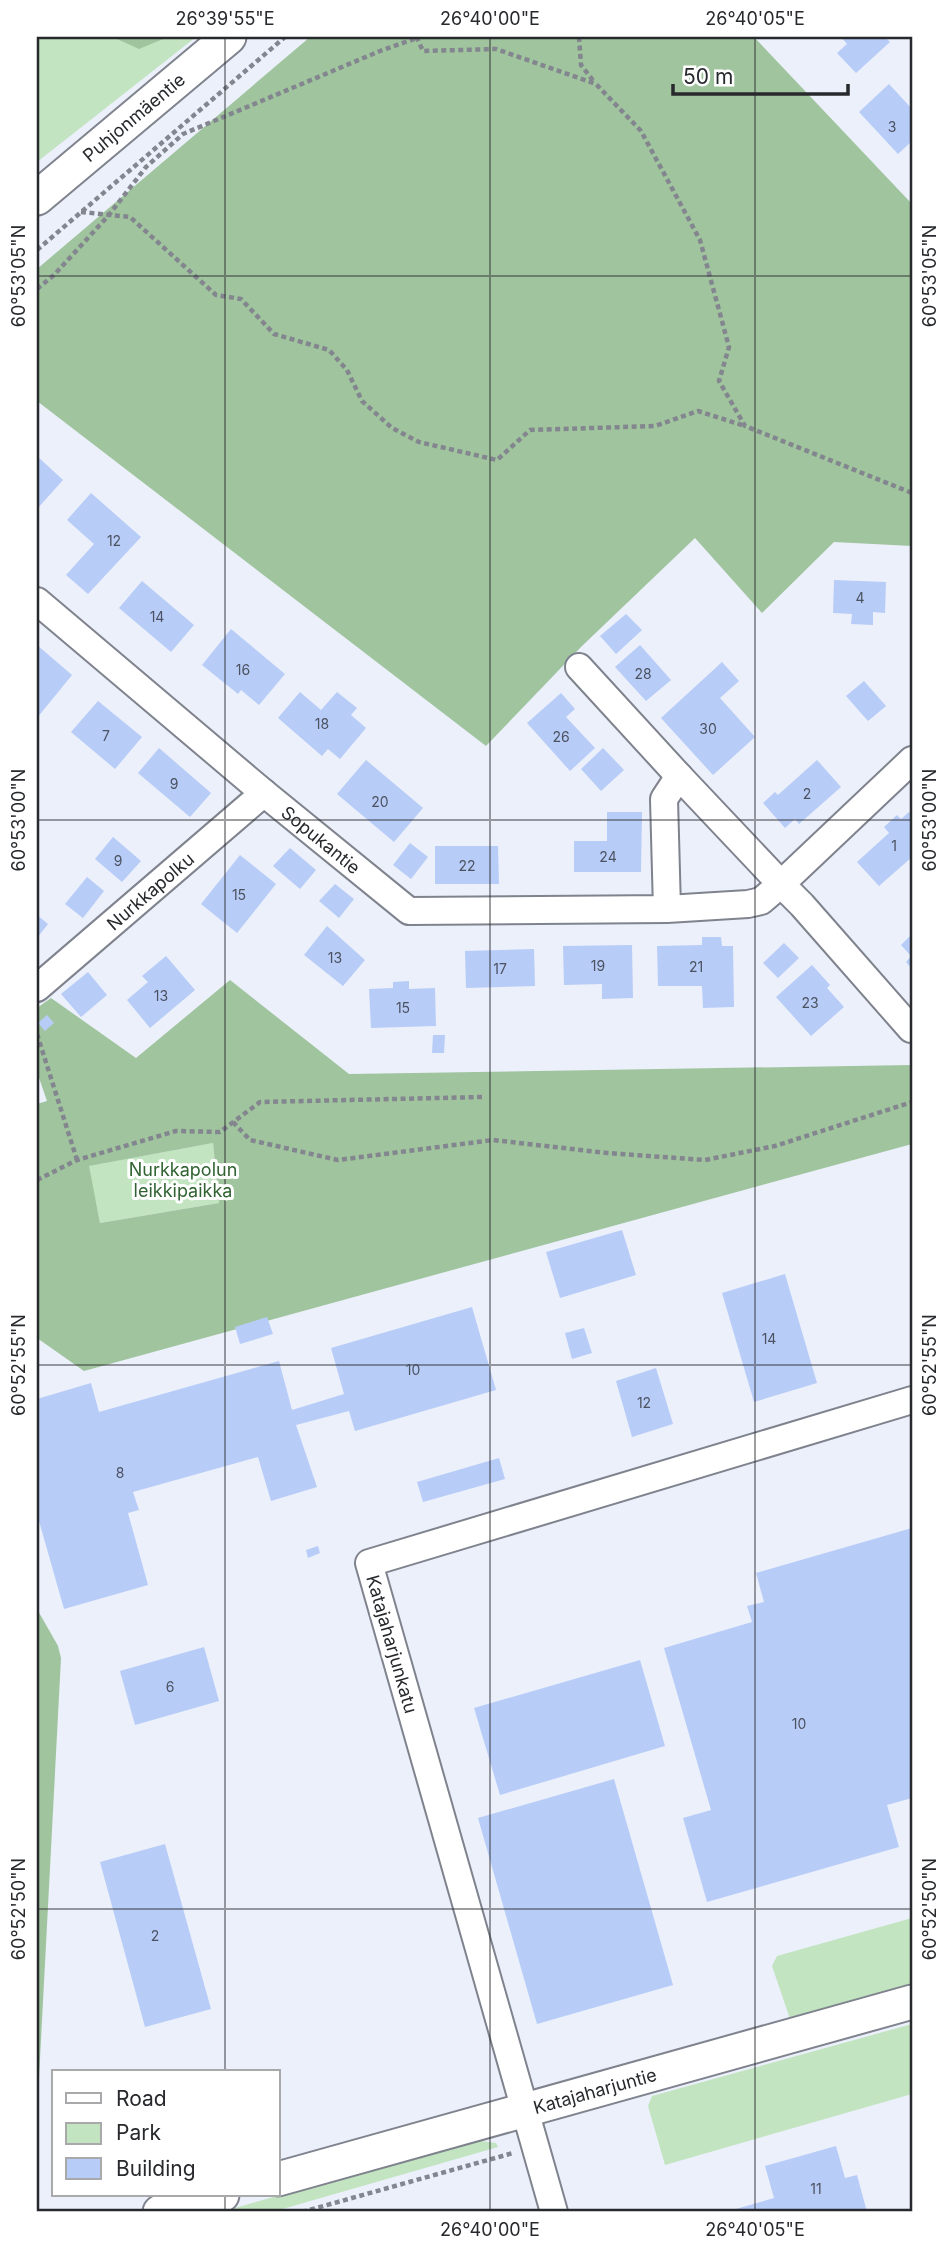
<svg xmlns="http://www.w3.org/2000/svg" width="949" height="2249" font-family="Inter,sans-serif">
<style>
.green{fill:#c2e4c0}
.forest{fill:#a0c49e;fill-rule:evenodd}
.building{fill:#b8ccf8}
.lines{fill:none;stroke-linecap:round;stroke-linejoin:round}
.minor-casing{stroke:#7f838d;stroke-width:30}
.tertiary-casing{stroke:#7f838d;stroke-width:37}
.path{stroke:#83868e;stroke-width:4.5;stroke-dasharray:5 3.5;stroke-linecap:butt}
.minor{stroke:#fff;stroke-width:26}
.tertiary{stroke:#fff;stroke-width:33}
.ticks{fill:none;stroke:#27292d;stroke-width:2;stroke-opacity:0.45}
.labels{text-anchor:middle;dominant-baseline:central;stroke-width:6;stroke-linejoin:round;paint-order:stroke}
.number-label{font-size:14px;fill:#4b5260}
.street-label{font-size:18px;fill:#27292d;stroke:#fff}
.park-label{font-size:18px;fill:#316332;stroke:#fff}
.neatline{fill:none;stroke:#27292d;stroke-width:2.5}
.ticks-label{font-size:18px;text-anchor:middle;fill:#27292d}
</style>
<rect width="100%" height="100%" fill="#ebf0fb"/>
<g class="green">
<polygon points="37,37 196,37 37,162"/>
<polygon points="213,1143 219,1203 100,1223 88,1166"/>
<polygon points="912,1918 912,1986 790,2019 772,1966 777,1956"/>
<polygon points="912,2024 912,2094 665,2165 648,2106 652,2096"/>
<polygon points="481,2141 496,2143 498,2147 272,2212 221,2212 457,2144"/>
</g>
<g class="forest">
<polygon points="113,37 168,37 139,49"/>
<polygon points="310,37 754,37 912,204 912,546 834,542 762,613 695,538 582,646 486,746 37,401 37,269"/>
<path d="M230 980 349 1074 912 1065V1144L84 1371 37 1338V1104L47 1101 37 1072V1008L51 998 136 1058ZM213 1143 219 1203 100 1223 89 1166Z"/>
<polygon points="37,1609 58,1646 61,1658 37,2116"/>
</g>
<g class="building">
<polygon points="841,37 885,37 890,42 856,73 837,53 847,44"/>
<polygon points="889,84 912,109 912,141 898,154 859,112"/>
<polygon points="37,456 63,480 37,509"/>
<polygon points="91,493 141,537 88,594 66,575 94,544 67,520"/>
<polygon points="834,580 886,582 885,613 873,612 873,625 851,624 852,614 833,613"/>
<polygon points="142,581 194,625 171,652 119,608"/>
<polygon points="626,614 642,630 616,654 600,636"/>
<polygon points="231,629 285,674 259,705 241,690 238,694 202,665"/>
<polygon points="37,645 72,675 37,718"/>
<polygon points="640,645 671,680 646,701 615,667"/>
<polygon points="722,662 739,681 720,698 755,737 713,775 661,718"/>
<polygon points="864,681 886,706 868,721 846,696"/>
<polygon points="300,692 321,710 337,692 357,708 351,715 366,728 340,759 328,749 322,756 278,718"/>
<polygon points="561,693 575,709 566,717 595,748 570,771 527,723"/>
<polygon points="98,701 142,737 115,769 71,732"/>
<polygon points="159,748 211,793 190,817 138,773"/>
<polygon points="603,748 624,770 601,791 581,769"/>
<polygon points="366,760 423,808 394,842 337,794"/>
<polygon points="817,760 841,787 799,824 795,819 785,828 763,803 775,792 778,795"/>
<polygon points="607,812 642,812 641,872 574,872 574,841 607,841"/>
<polygon points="909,812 912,816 912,857 879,886 857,862 889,833 884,827 897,815 901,819"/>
<polygon points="113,837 141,861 122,882 95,859"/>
<polygon points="410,843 428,857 411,879 393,865"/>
<polygon points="435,846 498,846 499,884 435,884"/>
<polygon points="290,848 316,870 300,889 273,866"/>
<polygon points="240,855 276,884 237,933 201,904"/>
<polygon points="87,877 104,891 83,918 65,904"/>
<polygon points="335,884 354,899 339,918 319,901"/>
<polygon points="37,915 48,924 37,938"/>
<polygon points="327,926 365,960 343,986 304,955"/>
<polygon points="912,934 912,969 906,962 911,956 901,945"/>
<polygon points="702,937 721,937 722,946 733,946 734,1007 703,1008 702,986 658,986 657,946 702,945"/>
<polygon points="784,943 799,958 778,978 763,963"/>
<polygon points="632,945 633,998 602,999 602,984 564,985 563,946"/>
<polygon points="534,949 535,986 466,988 465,951"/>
<polygon points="166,956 195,990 150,1028 127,1000 148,982 142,976"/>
<polygon points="812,965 830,985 827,988 844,1007 811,1036 776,997"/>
<polygon points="88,972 107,995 81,1017 61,994"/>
<polygon points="409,981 409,989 435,988 436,1026 371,1028 369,989 393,988 393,982"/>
<polygon points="47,1015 54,1023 45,1031 38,1023"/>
<polygon points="433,1035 445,1035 444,1053 432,1053"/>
<polygon points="622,1230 636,1275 560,1298 546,1252"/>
<polygon points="785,1274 817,1383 754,1402 722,1293"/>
<polygon points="472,1307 496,1390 355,1431 349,1411 296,1425 317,1487 271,1501 258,1457 133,1492 139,1510 128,1513 148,1585 64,1609 37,1514 37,1399 91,1383 99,1412 279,1361 292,1410 344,1394 331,1348"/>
<polygon points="267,1317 273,1334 240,1344 235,1327"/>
<polygon points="584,1328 592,1353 572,1359 565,1333"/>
<polygon points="656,1368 673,1424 632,1437 616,1381"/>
<polygon points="499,1458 505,1479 423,1502 417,1482"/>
<polygon points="912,1528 912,1798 887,1805 899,1847 707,1902 683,1818 711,1810 664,1648 752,1622 747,1606 764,1602 756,1573"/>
<polygon points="318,1546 320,1553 308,1558 306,1550"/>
<polygon points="204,1647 219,1701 135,1725 120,1671"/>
<polygon points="640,1660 665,1746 500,1795 474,1708"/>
<polygon points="614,1779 673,1985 537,2024 478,1818"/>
<polygon points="165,1844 211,2009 145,2027 100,1862"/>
<polygon points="836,2146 845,2178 857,2175 867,2212 737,2212 736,2209 774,2198 765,2166"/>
</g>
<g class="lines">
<g class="minor-casing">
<g id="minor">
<path id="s1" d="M37 601 264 793 409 911 667 909 748 904 761 901 781 884 679 776 664 799 667 909"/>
<polyline points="579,667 679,776"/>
<path id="s2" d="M37 988 264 793"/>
<polyline points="911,1029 802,905 781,884 912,760"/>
<polyline points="554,2212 369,1563 912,1400"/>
</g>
</g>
<g class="tertiary-casing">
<g id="tertiary">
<path id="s3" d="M37 198 229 37"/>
<path id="s4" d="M278 2179 912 2002"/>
<polyline points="160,2212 222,2195"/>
</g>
</g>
<g class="path">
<polyline points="418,37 417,38 423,51 496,49 596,84 641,131 700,240 729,347 719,381 745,426 912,493"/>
<polyline points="579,37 581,65 595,83"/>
<polyline points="81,212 130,217 216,295 241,299 274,334 329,350 347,370 362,401 392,428 419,442 497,460 530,430 655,426 698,411 745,426"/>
<polyline points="37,250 285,37"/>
<polyline points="37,289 54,275 109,215 146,167 183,134 380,51 417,38"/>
<polyline points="37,1034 77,1160"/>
<polyline points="233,1122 250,1140 338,1160 493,1140 607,1153 705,1160 775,1146 912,1102"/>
<polyline points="37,1180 77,1160 176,1131 220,1132 260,1102 482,1097"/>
<polyline points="302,2212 513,2153"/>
</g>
<use href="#minor" class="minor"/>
<use href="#tertiary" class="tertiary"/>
</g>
<path class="ticks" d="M225 37V2072M490 37V2212M755 37V2212M37 276H912M37 820H912M37 1365H912M37 1909H912M225 2195V2212"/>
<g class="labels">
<g class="number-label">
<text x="892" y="126">3</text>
<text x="114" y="540">12</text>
<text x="860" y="597">4</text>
<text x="157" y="616">14</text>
<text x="243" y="669">16</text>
<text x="643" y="673">28</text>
<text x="322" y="723">18</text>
<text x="708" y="728">30</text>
<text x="106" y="735">7</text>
<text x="561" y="736">26</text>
<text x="174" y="783">9</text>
<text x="807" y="793">2</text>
<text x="380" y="801">20</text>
<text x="894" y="845">1</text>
<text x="608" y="856">24</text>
<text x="118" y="860">9</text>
<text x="467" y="865">22</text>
<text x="239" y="894">15</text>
<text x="335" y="957">13</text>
<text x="598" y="965">19</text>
<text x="696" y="966">21</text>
<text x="500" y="968">17</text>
<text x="161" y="995">13</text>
<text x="810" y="1002">23</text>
<text x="403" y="1007">15</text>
<text x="769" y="1338">14</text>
<text x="413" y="1369">10</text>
<text x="644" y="1402">12</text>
<text x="120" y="1472">8</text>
<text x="170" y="1686">6</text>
<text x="799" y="1723">10</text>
<text x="155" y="1935">2</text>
<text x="816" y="2188">11</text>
</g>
<g class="street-label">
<text stroke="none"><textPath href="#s3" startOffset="126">Puhjonmäentie</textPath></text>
<text stroke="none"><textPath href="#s1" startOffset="371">Sopukantie</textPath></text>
<text stroke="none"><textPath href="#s2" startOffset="149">Nurkkapolku</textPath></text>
<text transform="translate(392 1644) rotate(74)">Katajaharjunkatu</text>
<text stroke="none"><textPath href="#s4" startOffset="329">Katajaharjuntie</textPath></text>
</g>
<g class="park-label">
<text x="183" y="1169">Nurkkapolun<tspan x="183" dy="21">leikkipaikka</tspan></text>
</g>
</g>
<rect width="949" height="2249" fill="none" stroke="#ffffff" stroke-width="77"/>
<rect x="52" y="2070" width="228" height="126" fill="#ffffff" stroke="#a9a9ab" stroke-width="2"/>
<rect x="66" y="2093" width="35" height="10" fill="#ffffff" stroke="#a9a9ab" stroke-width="2"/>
<text x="116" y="2106" font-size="21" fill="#27292d">Road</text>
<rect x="66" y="2123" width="35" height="21" fill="#c2e4c0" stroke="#a9a9ab" stroke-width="2"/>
<text x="116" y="2140" font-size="21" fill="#27292d">Park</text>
<rect x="66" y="2158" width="35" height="21" fill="#b8ccf8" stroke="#a9a9ab" stroke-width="2"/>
<text x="116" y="2176" font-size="21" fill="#27292d">Building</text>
<path d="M673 84v10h175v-10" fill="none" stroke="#27292d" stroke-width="3.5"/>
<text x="683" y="84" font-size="21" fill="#27292d" stroke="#ffffff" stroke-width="5" paint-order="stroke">50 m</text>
<rect x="38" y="38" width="873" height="2172" class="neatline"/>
<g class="ticks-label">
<text x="225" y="25">26°39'55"E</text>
<text x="490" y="25">26°40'00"E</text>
<text x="755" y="25">26°40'05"E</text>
<text transform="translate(19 276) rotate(-90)" y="6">60°53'05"N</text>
<text transform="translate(930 276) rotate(-90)" y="6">60°53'05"N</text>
<text transform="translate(19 820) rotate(-90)" y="6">60°53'00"N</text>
<text transform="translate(930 820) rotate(-90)" y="6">60°53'00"N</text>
<text transform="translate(19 1365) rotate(-90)" y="6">60°52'55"N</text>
<text transform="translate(930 1365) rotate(-90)" y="6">60°52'55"N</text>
<text transform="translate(19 1909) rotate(-90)" y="6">60°52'50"N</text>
<text transform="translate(930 1909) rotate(-90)" y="6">60°52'50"N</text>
<text x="490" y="2236">26°40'00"E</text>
<text x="755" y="2236">26°40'05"E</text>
</g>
</svg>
